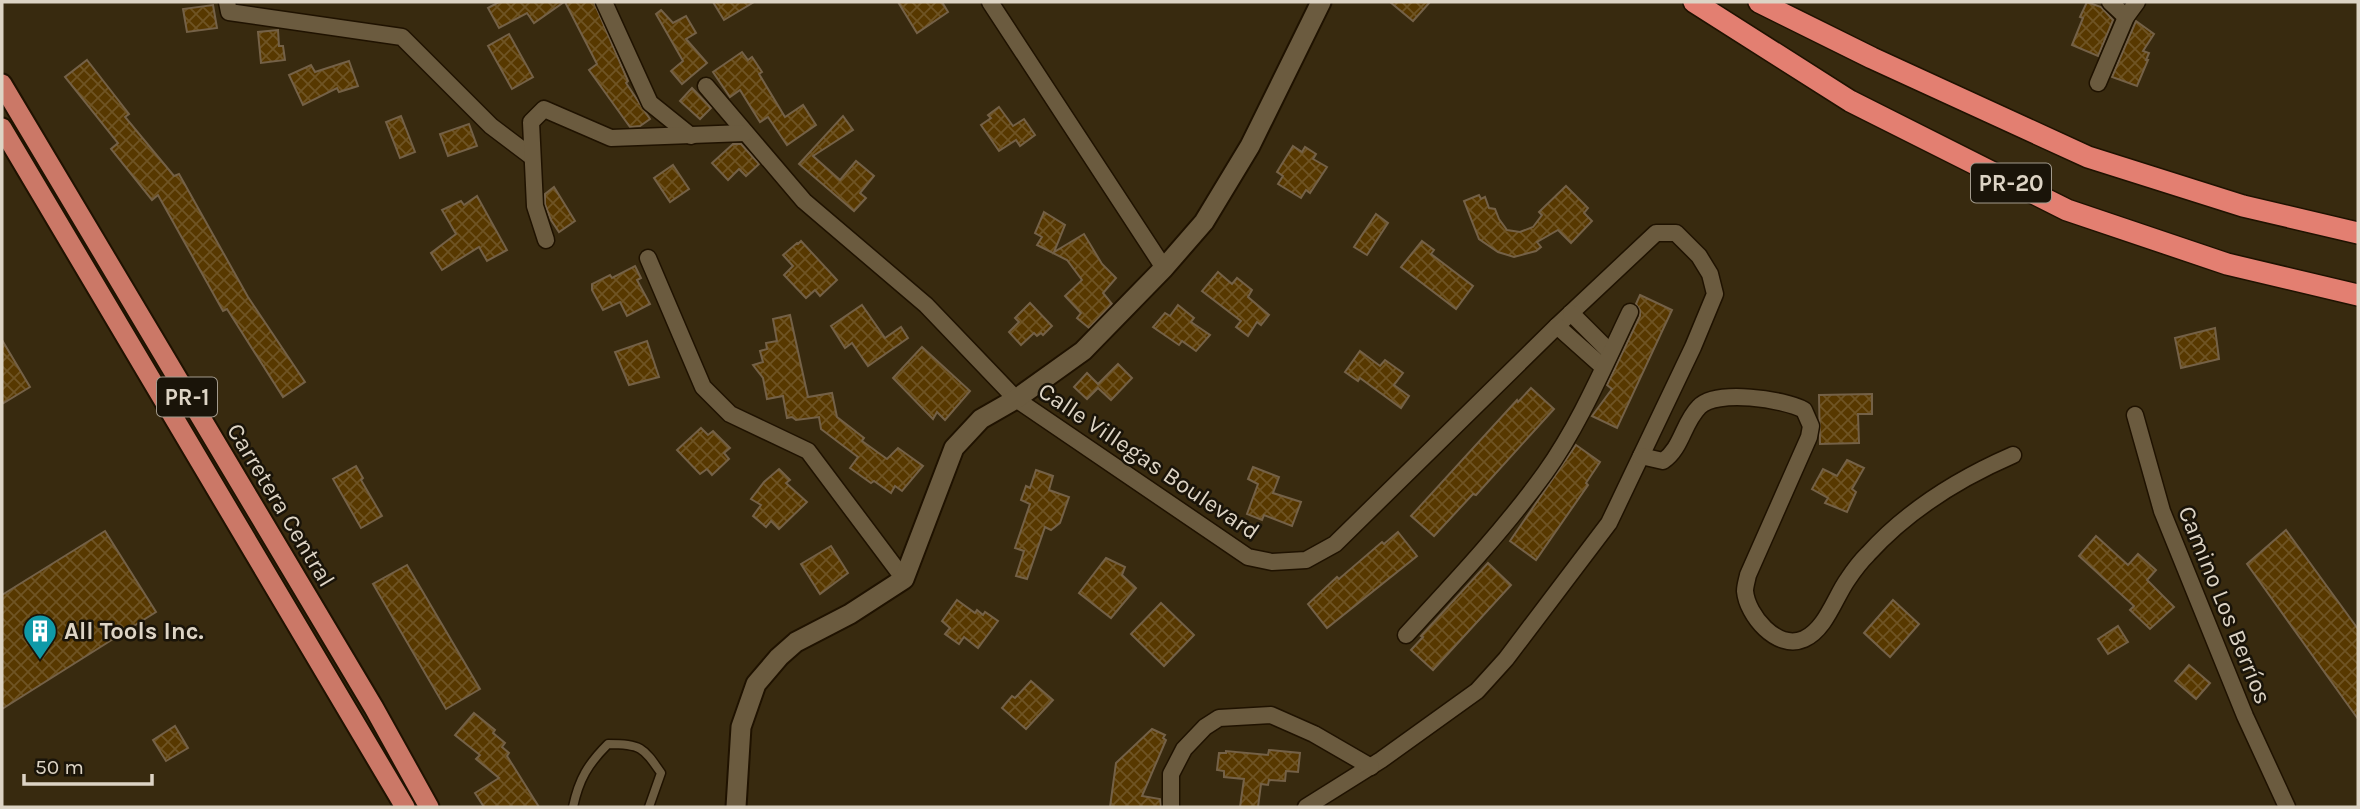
<svg xmlns="http://www.w3.org/2000/svg" width="2360" height="809" font-family="Karla,sans-serif">
<style>
.building{fill:url(#building-cross-hatch);stroke:#746147;stroke-width:2}
.lines{fill:none;stroke-linecap:round;stroke-linejoin:round}
.service-casing{stroke:#1f1200;stroke-width:11}
.minor-casing{stroke:#1f1200;stroke-width:19}
.tertiary-casing{stroke:#1f1200;stroke-width:23}
.trunk-casing{stroke:#1f1200;stroke-width:23}
.motorway-casing{stroke:#1f1200;stroke-width:24}
.service{stroke:#6b5b3f;stroke-width:8}
.minor{stroke:#6b5b3f;stroke-width:16}
.tertiary{stroke:#6b5b3f;stroke-width:19}
.trunk{stroke:#cb7867;stroke-width:19}
.motorway{stroke:#e37f71;stroke-width:21}
.labels{text-anchor:middle;dominant-baseline:central;stroke-width:5;stroke-linejoin:round;paint-order:stroke}
.shield{fill:#1a1409;stroke:#a29a8d;stroke-width:2}
.shield-label{font-size:23px;font-weight:bold;fill:#ddd4c5}
.street-label{font-size:24px;fill:#ddd4c5;stroke:#1a1409}
.poi-label{font-size:24px;font-weight:bold;fill:#ddd4c5;stroke:#1a1409;text-anchor:start}
</style>
<defs>
<pattern id="building-cross-hatch" width="8" height="8" patternUnits="userSpaceOnUse" patternTransform="scale(1.75)"><rect width="8" height="8" fill="#573800"/><path d="M0 0l8 8M0 8l8-8" fill="none" stroke="#6f5424"/></pattern>
</defs>
<rect width="100%" height="100%" fill="#382a0f"/>
<g class="building">
<polygon points="499,2 564,2 534,23 527,13 499,28 488,8"/>
<polygon points="565,2 594,2 628,81 626,83 650,119 640,126 630,127 589,70 597,64"/>
<polygon points="713,2 754,2 724,20"/>
<polygon points="898,2 942,2 948,12 917,33"/>
<polygon points="1390,2 1430,2 1413,21"/>
<polygon points="2087,2 2101,7 2113,20 2098,56 2072,45 2083,18 2080,17"/>
<polygon points="213,5 217,28 187,32 183,9"/>
<polygon points="661,10 673,23 686,16 696,33 686,39 707,63 682,84 671,71 683,61 656,14"/>
<polygon points="2136,21 2154,34 2143,51 2149,53 2146,60 2148,60 2137,86 2112,77"/>
<polygon points="278,30 279,46 283,46 285,60 261,63 258,32"/>
<polygon points="509,34 533,77 512,89 488,46"/>
<polygon points="742,52 748,60 752,57 762,72 759,74 785,117 803,105 816,125 787,145 768,117 760,122 740,90 730,97 713,72"/>
<polygon points="87,60 129,114 125,117 174,176 179,174 248,297 305,382 283,397 227,309 223,311 158,195 152,200 111,149 118,143 65,77"/>
<polygon points="349,61 358,86 339,92 337,88 303,105 289,75 311,65 315,72"/>
<polygon points="692,88 711,108 700,119 680,101"/>
<polygon points="999,107 1013,126 1024,119 1035,135 1020,146 1016,140 999,151 981,125 991,118 988,115"/>
<polygon points="401,116 415,152 400,158 386,122"/>
<polygon points="843,116 853,130 813,156 840,180 856,161 874,176 860,193 866,198 854,211 799,164"/>
<polygon points="469,124 477,146 448,156 440,134"/>
<polygon points="733,144 741,144 759,164 746,176 739,169 728,180 712,163"/>
<polygon points="1293,146 1302,152 1305,147 1316,154 1313,159 1327,167 1310,193 1306,190 1301,198 1278,184 1283,176 1277,172"/>
<polygon points="673,165 689,189 670,202 654,178"/>
<polygon points="1566,186 1588,208 1584,213 1592,221 1571,243 1558,230 1537,242 1541,247 1536,251 1514,257 1498,252 1479,239 1464,201 1479,195 1481,199 1485,197 1489,208 1495,209 1499,219 1507,230 1520,232 1533,227 1542,215 1539,212"/>
<polygon points="554,187 575,221 559,232 551,220 545,204 545,194"/>
<polygon points="477,196 507,250 487,261 479,247 442,270 431,253 456,234 442,210 461,201 464,205"/>
<polygon points="1044,212 1065,225 1054,252 1084,234 1102,264 1116,278 1103,293 1112,304 1089,328 1077,318 1081,313 1065,296 1082,280 1067,260 1037,245 1042,237 1035,233"/>
<polygon points="1376,214 1388,223 1367,255 1354,247"/>
<polygon points="801,241 837,280 820,296 815,290 806,298 784,275 793,266 783,255 797,243 798,244"/>
<polygon points="1422,241 1434,250 1431,254 1473,286 1456,309 1401,267"/>
<polygon points="635,266 641,278 637,280 650,304 627,316 620,302 603,310 592,290 592,284 610,275 612,278"/>
<polygon points="1218,272 1232,284 1237,278 1252,290 1248,297 1269,315 1261,325 1257,322 1248,336 1236,327 1241,321 1202,291"/>
<polygon points="1640,295 1672,310 1617,428 1592,416 1612,389 1607,385 1640,316 1640,310 1636,304"/>
<polygon points="1030,303 1052,326 1043,335 1041,333 1037,336 1034,333 1021,345 1009,332 1019,322 1015,318"/>
<polygon points="862,305 885,338 901,327 908,338 868,366 852,343 845,348 831,326"/>
<polygon points="1178,305 1194,318 1191,322 1210,335 1196,351 1182,341 1179,345 1153,327 1165,313 1170,316"/>
<polygon points="790,315 808,397 832,393 837,417 864,438 862,441 887,459 898,448 923,466 902,491 895,486 891,493 874,481 871,483 850,468 858,457 821,429 819,417 796,420 792,417 787,418 783,396 767,399 763,378 753,365 763,362 760,351 767,349 766,343 777,341 773,319"/>
<polygon points="2215,328 2219,359 2181,368 2175,338"/>
<polygon points="2,340 30,387 2,404"/>
<polygon points="647,341 659,377 629,385 615,352"/>
<polygon points="922,347 970,391 945,420 937,412 933,419 893,378"/>
<polygon points="1360,351 1380,366 1385,360 1403,373 1394,385 1409,396 1401,408 1360,378 1358,381 1345,372"/>
<polygon points="1118,364 1132,378 1111,400 1098,388 1087,399 1074,387 1087,373 1098,384"/>
<polygon points="1531,388 1554,409 1476,495 1473,494 1434,536 1411,516 1517,400 1518,402"/>
<polygon points="1872,394 1872,414 1858,414 1859,443 1820,444 1819,395"/>
<polygon points="701,428 708,435 713,431 730,448 724,453 729,459 712,475 707,469 700,474 677,450"/>
<polygon points="1576,445 1600,462 1586,483 1588,485 1536,560 1510,541"/>
<polygon points="1847,460 1864,468 1852,489 1856,492 1847,512 1825,503 1828,498 1812,489 1823,469 1837,476"/>
<polygon points="356,466 363,478 361,480 382,516 361,528 333,479"/>
<polygon points="1253,467 1279,477 1273,493 1301,502 1292,526 1264,515 1262,520 1247,514 1258,484 1248,479"/>
<polygon points="779,469 790,480 786,483 807,502 779,529 771,521 766,527 753,516 761,505 751,499 764,482"/>
<polygon points="1036,470 1053,476 1049,490 1069,497 1060,523 1051,530 1045,527 1027,579 1016,576 1024,551 1015,548 1030,504 1021,500 1026,486 1030,488"/>
<polygon points="2286,530 2358,629 2358,719 2247,564"/>
<polygon points="105,531 156,612 2,709 2,595"/>
<polygon points="1398,532 1417,556 1327,628 1308,604 1337,577 1339,579 1382,542 1384,544"/>
<polygon points="2096,536 2128,565 2138,554 2156,570 2147,580 2174,607 2150,629 2130,610 2134,606 2079,556"/>
<polygon points="831,546 848,573 820,594 801,564"/>
<polygon points="1106,558 1125,567 1122,575 1136,588 1111,618 1079,593"/>
<polygon points="1488,563 1511,585 1433,670 1411,650 1423,637 1421,636"/>
<polygon points="407,565 480,689 446,709 373,584"/>
<polygon points="957,600 975,613 977,610 983,615 985,612 998,621 978,648 964,637 959,644 945,634 950,628 942,621"/>
<polygon points="1893,600 1919,624 1890,657 1864,633"/>
<polygon points="1161,603 1194,635 1164,666 1131,634"/>
<polygon points="2118,626 2128,642 2108,654 2098,639"/>
<polygon points="2189,665 2210,683 2196,699 2175,681"/>
<polygon points="1031,681 1053,700 1026,729 1002,708 1012,696 1015,698"/>
<polygon points="474,713 495,730 493,733 505,743 502,747 509,753 507,756 539,807 484,807 475,793 499,778 476,759 480,755 455,735"/>
<polygon points="175,726 188,748 166,761 153,740"/>
<polygon points="1152,729 1165,735 1163,738 1166,740 1142,796 1160,799 1161,807 1110,807 1116,763"/>
<polygon points="1269,750 1300,753 1298,772 1286,771 1285,781 1269,780 1268,785 1261,784 1258,807 1240,807 1244,779 1224,777 1224,771 1217,770 1219,753 1226,753 1226,751 1268,755"/>
</g>
<g class="lines">
<g class="service-casing">
<path id="service" d="M573 807C579 779 588 764 608 744 641 744 643 747 661 773L649 807"/>
</g>
<g class="minor-casing">
<g id="minor">
<polyline points="227,2 229,12 402,37 491,126 532,157"/>
<polyline points="604,2 650,103 691,136"/>
<polyline points="990,2 1164,268"/>
<polyline points="2110,2 2126,17"/>
<polyline points="2098,83 2126,17 2137,2"/>
<polyline points="706,86 804,201 926,305 1016,399 1248,557 1272,562 1306,560 1335,544 1557,326 1656,233 1676,233 1699,256 1710,274 1715,294 1693,347 1609,523 1506,659 1477,691 1381,760 1306,807"/>
<polyline points="546,240 535,206 531,122 544,109 611,138 745,133"/>
<polyline points="648,258 703,387 730,414 808,451 904,579"/>
<polyline points="1571,313 1610,352"/>
<polyline points="1557,326 1603,367"/>
<polyline points="2135,415 2162,511 2245,716 2287,807"/>
<path d="M1641 456 1663 461C1682 448 1683 423 1699 407 1716 389 1784 399 1804 410L1811 426 1809 437 1748 575C1747 580 1745 586 1745 591 1747 615 1777 651 1804 639 1826 629 1835 597 1848 579 1854 570 1861 561 1868 554 1907 511 1960 478 2013 455"/>
<path d="M1406 635C1454 583 1503 531 1545 473 1580 424 1604 366 1630 312"/>
<polyline points="1171,807 1171,774 1184,749 1205,727 1219,718 1271,715 1314,734 1371,767"/>
</g>
</g>
<g class="tertiary-casing">
<polyline id="tertiary" points="736,807 741,727 756,684 779,657 796,642 850,614 904,579 954,448 981,419 1016,399 1083,351 1164,268 1204,222 1250,146 1321,2"/>
</g>
<g class="trunk-casing">
<g id="trunk">
<polyline points="2,84 374,708 429,807"/>
<polyline points="2,128 405,807"/>
</g>
</g>
<g class="motorway-casing">
<g id="motorway">
<polyline points="1694,2 1850,101 2067,210 2227,264 2358,295"/>
<polyline points="1759,2 1872,58 2088,157 2243,206 2358,233"/>
</g>
</g>
<use href="#service" class="service"/>
<use href="#minor" class="minor"/>
<use href="#tertiary" class="tertiary"/>
<use href="#trunk" class="trunk"/>
<use href="#motorway" class="motorway"/>
</g>
<defs>
<g id="building-pin" transform="scale(1.75)"><path d="M0 17L-7.5 6A9.5 9.5 0 1 1 7.5 6Z" fill="#0f9aa8" stroke="#1a1409"/><path d="M-4-6H4V6H1V3H-1V6H-4ZM-2.5-4.3h1.7v1.8h-1.7ZM.8-4.3h1.7v1.8H.8ZM-2.5-1h1.7V.8h-1.7ZM.8-1h1.7V.8H.8Z" fill="#fff"/></g>
</defs>
<g fill-rule="evenodd">
<use href="#building-pin" x="40" y="631"/>
</g>
<g class="labels">
<g class="shield">
<rect x="1971" y="163.5" width="80" height="39" rx="5"/>
<rect x="157" y="377.5" width="60" height="39" rx="5"/>
</g>
<g class="shield-label">
<text x="2011" y="183">PR-20</text>
<text x="187" y="397">PR-1</text>
</g>
<g class="street-label">
<text transform="translate(1149 461) rotate(34)">Calle Villegas Boulevard</text>
<text transform="translate(281 505) rotate(59)">Carretera Central</text>
<text transform="translate(2225 605) rotate(68)">Camino Los Berríos</text>
</g>
<g class="poi-label">
<text x="64" y="631">All Tools Inc.</text>
</g>
</g>
<rect width="2360" height="809" fill="none" stroke="#ddd4c5" stroke-width="7"/>
<path d="M24 774v10h128v-10" fill="none" stroke="#ddd4c5" stroke-width="3.5"/>
<text x="35" y="774" font-size="21" fill="#ddd4c5" stroke="#1a1409" stroke-width="5" paint-order="stroke">50 m</text>
</svg>
